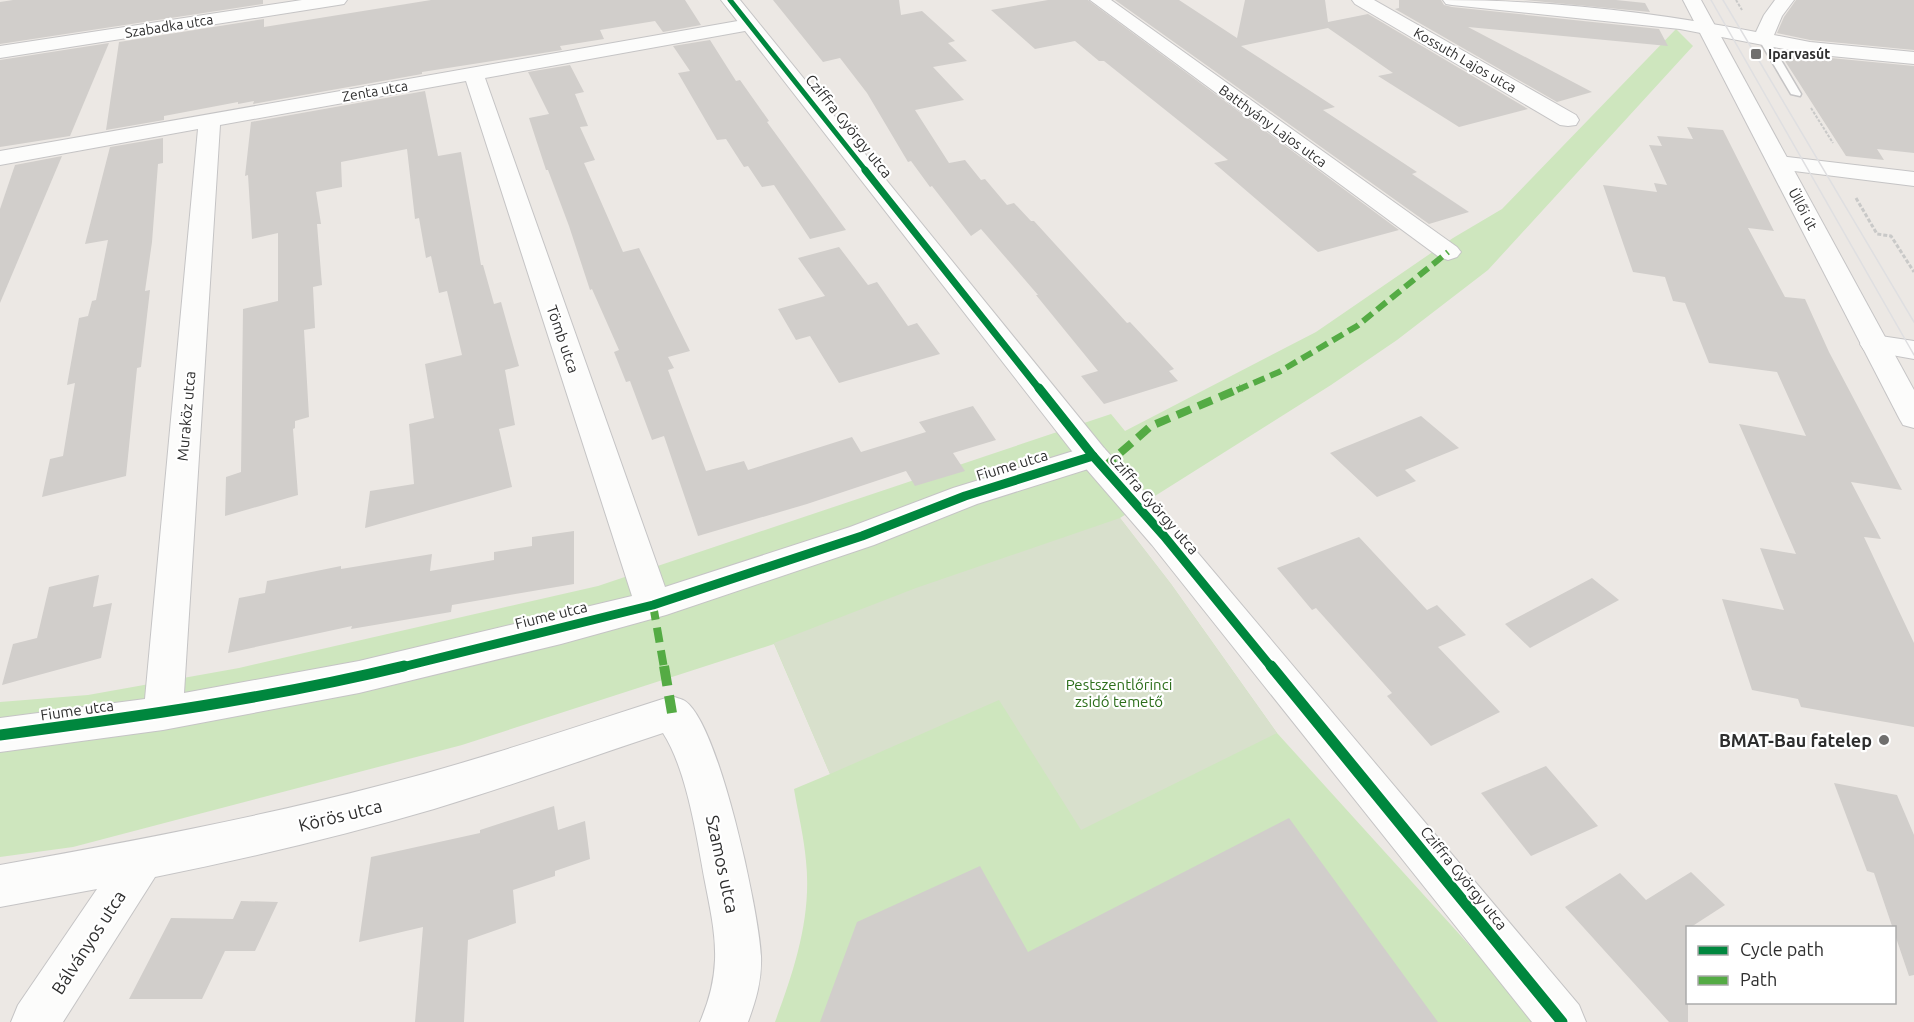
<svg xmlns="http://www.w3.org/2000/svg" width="1914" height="1022" font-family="Ubuntu,sans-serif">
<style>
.green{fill:#cee6be}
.cemetery{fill:#d8e0cc}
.building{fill:#d1cecb}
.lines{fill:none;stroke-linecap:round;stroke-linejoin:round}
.service-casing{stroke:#c5c4c5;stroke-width:3}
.minor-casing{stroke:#c5c4c5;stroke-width:2}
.tertiary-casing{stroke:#c5c4c5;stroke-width:2}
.secondary-casing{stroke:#c5c4c5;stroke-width:2}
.path-far1{stroke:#c9c9c8;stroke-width:2;stroke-dasharray:3 1.5;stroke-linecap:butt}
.path{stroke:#c9c9c8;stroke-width:3;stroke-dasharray:4 2;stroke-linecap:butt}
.service{fill:#fcfcfb;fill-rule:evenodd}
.minor{fill:#fcfcfb;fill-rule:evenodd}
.tertiary{fill:#fcfcfb;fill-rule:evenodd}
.secondary{fill:#fcfcfb;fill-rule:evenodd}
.tram{stroke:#dfdfe1;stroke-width:1.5}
.quiet-far2{stroke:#54ab44;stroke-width:6;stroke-dasharray:12 6;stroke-linecap:butt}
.quiet-far1{stroke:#54ab44;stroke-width:8;stroke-dasharray:15 8;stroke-linecap:butt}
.quiet{stroke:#54ab44;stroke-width:10;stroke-dasharray:20 10;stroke-linecap:butt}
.cycleway-far3-casing{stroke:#fff;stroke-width:8}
.cycleway-far2-casing{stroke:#fff;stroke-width:10}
.cycleway-far1-casing{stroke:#fff;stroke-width:13}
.cycleway-casing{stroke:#fff;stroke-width:15}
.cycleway-far3{stroke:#00873e;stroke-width:5}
.cycleway-far2{stroke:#00873e;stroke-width:7}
.cycleway-far1{stroke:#00873e;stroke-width:9}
.cycleway{stroke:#00873e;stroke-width:11}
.poi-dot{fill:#706f6e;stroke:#fff;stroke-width:2}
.labels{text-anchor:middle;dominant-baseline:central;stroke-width:4.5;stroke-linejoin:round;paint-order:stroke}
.far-street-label{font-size:14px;fill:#2e2e2e;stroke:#fff}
.far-poi-label{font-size:14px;font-weight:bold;fill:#2e2e2e;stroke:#fff;text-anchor:start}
.street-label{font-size:15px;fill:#2e2e2e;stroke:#fff}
.park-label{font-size:15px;fill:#2c6e1b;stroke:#fff}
.near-poi-label{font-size:18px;font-weight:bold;fill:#2e2e2e;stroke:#fff;text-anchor:end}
.near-street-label{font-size:18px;fill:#2e2e2e;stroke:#fff}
</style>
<rect width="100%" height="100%" fill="#ece8e4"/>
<path class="green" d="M1676 29 1693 46 1488 270 1397 340 1331 385 1120 518 1171 584 1277 733 1539 1022H775C794 971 812 917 806 861 804 837 798 813 794 789L830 774 774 644 462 745 73 847 0 857V702L88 695 239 668 598 586 1111 414 1125 431 1316 332 1453 238 1502 209Z"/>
<polygon class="cemetery" points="1120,518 1171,584 1277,733 1081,830 999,700 830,774 774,643 916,588"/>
<g class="building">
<polygon points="13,0 263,0 263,4 0,44 0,2"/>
<polygon points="431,0 685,0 701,25 663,32 655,21 600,30 604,39 560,46 562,50 422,72 422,74 253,104 254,101 238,104 238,102 164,116 164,120 106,130 119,42 264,19 264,27"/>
<polygon points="773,0 899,0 901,15 922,11 955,41 948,43 967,61 933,67 964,100 915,110 949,163 965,160 981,180 985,179 1007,205 1014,203 1031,221 1034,221 1127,323 1130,322 1174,369 1169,371 1178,381 1104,404 1081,376 1098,371 1036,295 1038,295 981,229 971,236 932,186 930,187 911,161 908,162 867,93 840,58 823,62"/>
<polygon points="1048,0 1088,0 1399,230 1318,252 1214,163 1228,160 1104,61 1099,61 1075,41 1035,49 991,10"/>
<polygon points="1115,0 1179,0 1237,38 1245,0 1325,0 1328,22 1368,14 1528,109 1459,127 1378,76 1393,73 1328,28 1241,46 1335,107 1323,110 1417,172 1412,174 1469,212 1429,224"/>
<polygon points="1399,0 1441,0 1444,5 1452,7 1659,29 1668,46 1468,27 1592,92 1557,102 1395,9 1399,8"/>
<polygon points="1523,0 1616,0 1645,3 1650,12"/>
<polygon points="1796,0 1914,0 1914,50 1810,40 1777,33 1784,17"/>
<polygon points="710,40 736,81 740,80 769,121 767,122 846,230 810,239 774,185 762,187 748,166 744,167 726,139 717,140 678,73 690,71 673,46"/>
<polygon points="109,43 70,136 0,147 0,60"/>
<polygon points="1786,52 1810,56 1914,66 1914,153 1877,149 1884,160 1846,156 1785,61 1791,59"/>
<polygon points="570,65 584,92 575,94 588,126 580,127 595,160 584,163 623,252 639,248 690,351 668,357 674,368 668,370 706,471 744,461 748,470 852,437 861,452 926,432 919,422 973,406 996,440 953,453 965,471 915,486 906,471 807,504 698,536 664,436 652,440 630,381 626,382 614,352 619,350 592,289 590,290 569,226 548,170 546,170 529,118 549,114 528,72"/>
<polygon points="425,91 438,156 461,152 481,265 483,265 494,304 501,302 519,366 505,370 515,425 499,429 512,487 365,528 370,491 414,484 409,424 434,418 425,364 462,355 447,291 439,293 431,256 426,258 419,218 415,219 407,149 341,162 342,187 316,192 321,224 317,224 322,285 313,287 315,328 304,330 309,417 295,421 295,428 293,429 298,495 225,516 226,477 241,472 243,309 278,301 278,233 252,239 248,175 245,176 251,122"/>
<polygon points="1687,127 1723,130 1774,231 1748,228 1785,297 1805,299 1829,352 1902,490 1851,482 1881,539 1864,537 1914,643 1914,727 1801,707 1798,699 1752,690 1722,599 1784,610 1760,548 1796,554 1739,424 1806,436 1777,372 1709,363 1685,303 1673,301 1665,277 1633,272 1603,185 1657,192 1654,183 1667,185 1649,145 1662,146 1657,136 1693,139"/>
<polygon points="163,138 163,163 158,164 152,242 145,291 150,290 141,367 137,368 126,476 42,497 50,459 63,456 75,383 67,385 79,318 88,316 92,301 96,300 108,240 85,244 110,147"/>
<polygon points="62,156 0,303 0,209 15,165"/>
<polygon points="839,247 868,285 877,282 908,326 917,323 940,354 839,383 810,336 796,340 778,309 825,296 798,258"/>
<polygon points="1421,416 1459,448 1405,470 1416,481 1377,497 1330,453"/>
<polygon points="574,531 574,584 452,605 451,612 351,629 352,626 228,653 239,598 265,593 267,581 341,566 341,569 432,554 430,571 494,560 494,552 532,546 532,537"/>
<polygon points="1359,537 1427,610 1437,605 1466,635 1438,647 1500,712 1431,746 1387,696 1392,693 1316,608 1312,610 1277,568"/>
<polygon points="99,575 93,607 112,603 101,658 2,685 13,644 37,638 49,587"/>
<polygon points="1592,578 1619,600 1530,648 1505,624"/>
<polygon points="1546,766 1598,826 1531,856 1481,793"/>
<polygon points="1834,783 1897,795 1914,835 1914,975 1909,976 1874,873 1867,871"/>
<polygon points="554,806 558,830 585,821 590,859 555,871 555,876 513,890 516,923 468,940 464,1022 415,1022 423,927 359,942 371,857 480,833 480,830"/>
<polygon points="1289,818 1438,1022 820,1022 857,922 980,866 1028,952"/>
<polygon points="1691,872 1725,905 1691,927 1688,927 1688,1022 1669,1022 1565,907 1620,873 1646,900"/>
<polygon points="241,901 278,902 255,951 225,951 202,999 129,999 171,918 233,919"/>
</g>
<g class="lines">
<g class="service-casing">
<polygon id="service" points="1760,36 1768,38 1801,94 1800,96 1791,94 1758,38"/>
</g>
<g class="minor-casing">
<g id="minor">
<polygon points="302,0 347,0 344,4 338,5 0,58 0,46"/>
<polygon points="1090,0 1111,0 1457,247 1461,252 1457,257 1448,260 1439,257"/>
<polygon points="1352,0 1374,0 1576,115 1579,120 1576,125 1568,126 1560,125 1355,4"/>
<path d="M1443 0C1548 0 1653 12 1756 32L1764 15 1775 0H1794L1782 16 1774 35 1810 42 1914 52V64L1810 54 1680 29 1452 5 1446 4Z"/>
<path d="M749 19 756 21 758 25 756 29 485 78 665 587 850 527 953 488 1093 445 1104 448 1109 456 1104 464 977 504 874 545 666 615 561 644 359 693 163 730 0 752V718L145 699 198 129 0 165V151ZM466 81 632 596 359 661 184 693 220 125Z"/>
<polygon points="1779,156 1914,172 1914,186 1771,168 1768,163 1771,158"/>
<polygon points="1874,335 1914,341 1914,359 1864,350 1860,344 1864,338"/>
<path d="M672 696C676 698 682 699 685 701 719 724 759 911 761 956 762 980 756 1000 748 1022H700C709 1001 714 983 715 960 716 934 710 908 705 882 697 839 687 770 663 733 587 758 511 786 434 809 342 836 249 858 155 877L63 1022H11L18 1005 97 889 0 907V865C128 842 256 818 382 785 480 760 575 727 672 696Z"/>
</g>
</g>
<g class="tertiary-casing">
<polygon id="tertiary" points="721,0 740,0 1104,448 1176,527 1579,1005 1586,1022 1532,1022 1152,545 1082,464"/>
</g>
<g class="secondary-casing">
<polygon id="secondary" points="1683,0 1701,0 1914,390 1914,428 1903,425 1899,418"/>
</g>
<g class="path-far1">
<polyline points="1736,0 1742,10"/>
<polyline points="1811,108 1833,143"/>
</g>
<polyline class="path" points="1856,198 1877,234 1891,236 1914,272"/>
<use href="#service" class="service"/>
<use href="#minor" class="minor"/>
<use href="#tertiary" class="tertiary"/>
<use href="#secondary" class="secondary"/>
<g class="tram">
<polyline points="1711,0 1914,355"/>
<polyline points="1723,0 1914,322"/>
</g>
<polyline class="quiet-far2" points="1237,390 1279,372 1357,326 1448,252"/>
<g class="quiet-far1">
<polyline points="1103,468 1151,426 1241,388"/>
<polyline points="653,605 664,668"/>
</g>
<polyline class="quiet" points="664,666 672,713"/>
<g class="cycleway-far3-casing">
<polyline id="cycleway-far3" points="730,0 867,172"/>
</g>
<g class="cycleway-far2-casing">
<polyline id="cycleway-far2" points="865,170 1040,390"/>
</g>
<g class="cycleway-far1-casing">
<g id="cycleway-far1">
<polyline points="1039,388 1093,456 1164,536 1272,668"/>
<polyline points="398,668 653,605 862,536 965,496 1093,456"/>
</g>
</g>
<g class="cycleway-casing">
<g id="cycleway">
<polyline points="1271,666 1562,1022"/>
<path d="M0 735C135 717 271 698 404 666"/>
</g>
</g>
<use href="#cycleway-far3" class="cycleway-far3"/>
<use href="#cycleway-far2" class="cycleway-far2"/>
<use href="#cycleway-far1" class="cycleway-far1"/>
<use href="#cycleway" class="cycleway"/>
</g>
<g class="poi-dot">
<rect x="1750" y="48" width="12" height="12" rx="3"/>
<circle cx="1884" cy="740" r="6"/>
</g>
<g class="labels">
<g class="far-street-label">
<text transform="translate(169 26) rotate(-9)">Szabadka utca</text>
<text transform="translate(1465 60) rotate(30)">Kossuth Lajos utca</text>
<text transform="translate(375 91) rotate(-10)">Zenta utca</text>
<text transform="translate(1273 126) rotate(36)">Batthyány Lajos utca</text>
<text transform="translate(1803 209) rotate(62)">Üllői út</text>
</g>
<g class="far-poi-label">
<text x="1768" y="54">Iparvasút</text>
</g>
<g class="street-label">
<text transform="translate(849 126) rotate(51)">Cziffra György utca</text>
<text transform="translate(563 339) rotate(71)">Tömb utca</text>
<text transform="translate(186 416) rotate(-85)">Muraköz utca</text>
<text transform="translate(1012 465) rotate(-17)">Fiume utca</text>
<text transform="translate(1154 504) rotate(49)">Cziffra György utca</text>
<text transform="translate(551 615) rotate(-14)">Fiume utca</text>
<text transform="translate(77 710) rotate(-8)">Fiume utca</text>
<text transform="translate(1464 878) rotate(51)">Cziffra György utca</text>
</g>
<g class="park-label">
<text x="1119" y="684">Pestszentlőrinci<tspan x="1119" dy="17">zsidó temető</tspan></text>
</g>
<g class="near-poi-label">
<text x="1872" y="740">BMAT-Bau fatelep</text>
</g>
<g class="near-street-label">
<text transform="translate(340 815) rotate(-14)">Körös utca</text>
<text transform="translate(723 864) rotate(78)">Szamos utca</text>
<text transform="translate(88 942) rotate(-57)">Bálványos utca</text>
</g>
</g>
<rect x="1686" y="926" width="210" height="78" fill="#ffffff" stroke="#ababab" stroke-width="1.5"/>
<rect x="1698" y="946" width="30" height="9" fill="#00873e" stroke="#ababab" stroke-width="1.5"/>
<text x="1740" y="956" font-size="18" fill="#2e2e2e">Cycle path</text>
<rect x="1698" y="976" width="30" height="9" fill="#54ab44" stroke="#ababab" stroke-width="1.5"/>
<text x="1740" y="986" font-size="18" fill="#2e2e2e">Path</text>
</svg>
